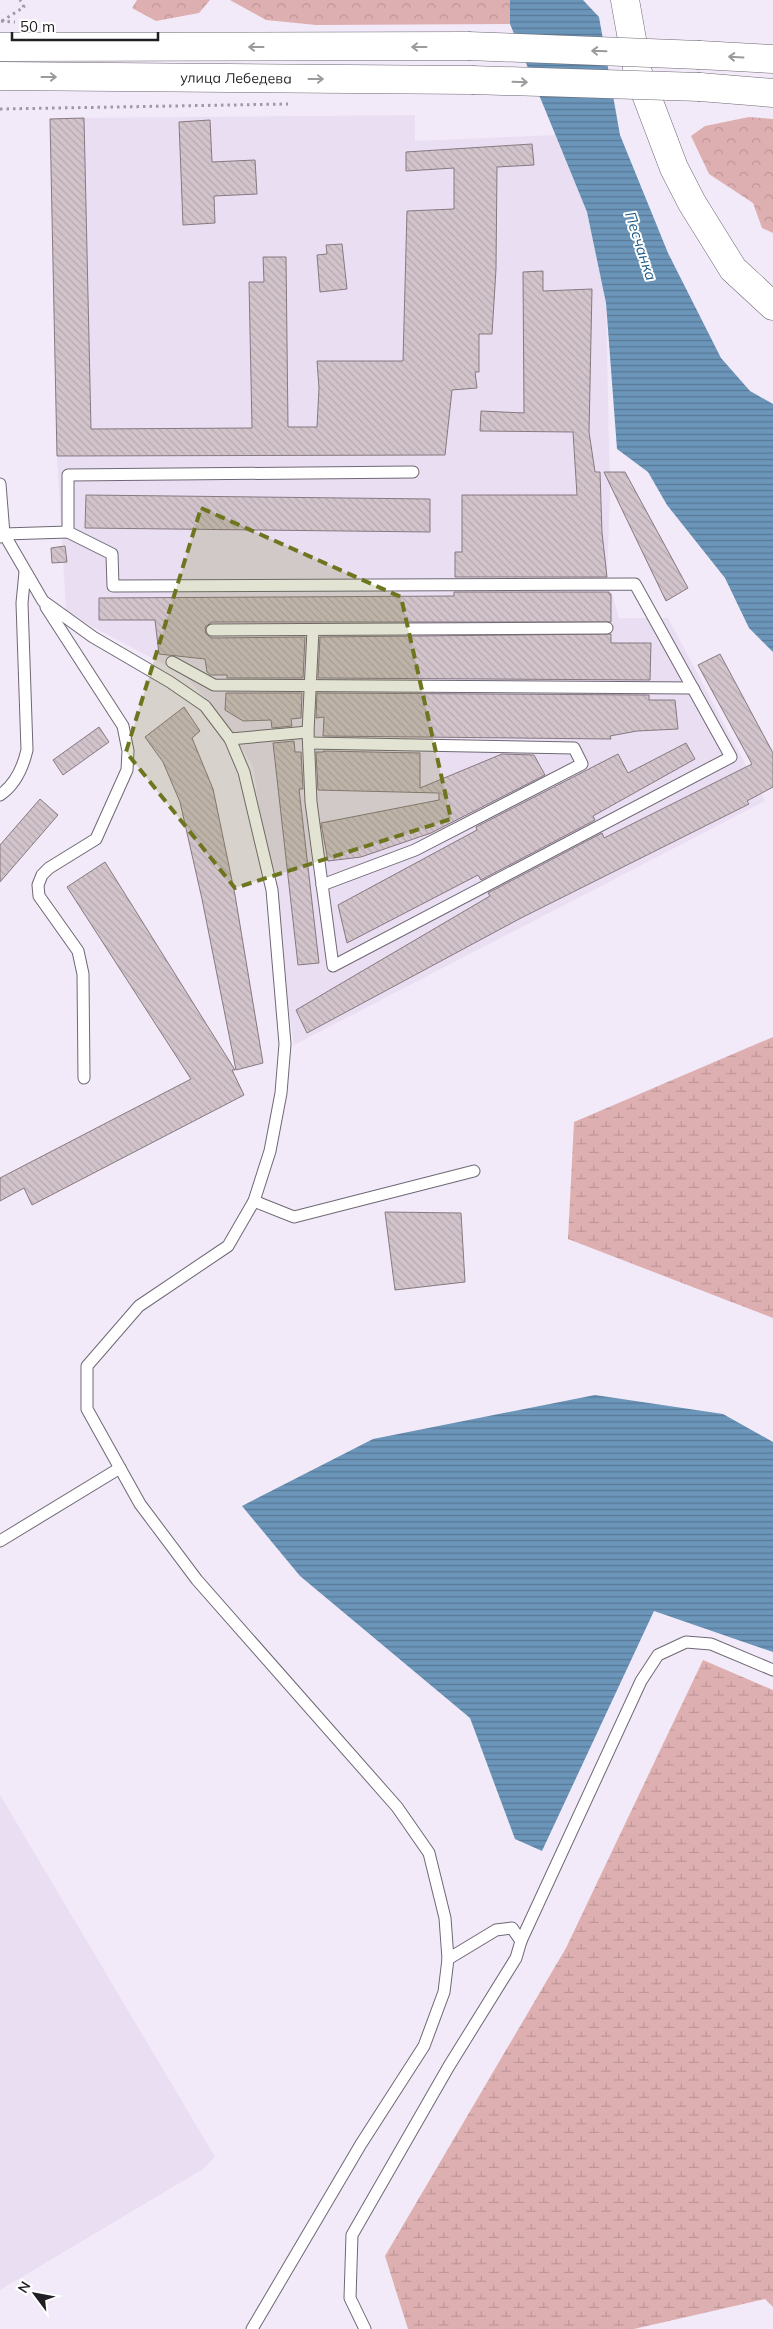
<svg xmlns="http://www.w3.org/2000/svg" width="773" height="2329" font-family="Mulish,sans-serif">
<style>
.built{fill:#eadef3}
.forest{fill:url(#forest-crowns)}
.wetland{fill:url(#wetland-marsh)}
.water{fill:url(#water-rules)}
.building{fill:url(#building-back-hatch);stroke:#877980}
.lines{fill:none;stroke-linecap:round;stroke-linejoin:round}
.service-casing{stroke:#6f6874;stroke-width:13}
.secondary-casing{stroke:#6f6874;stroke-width:29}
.trunk-casing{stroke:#6f6874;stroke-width:29}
.path{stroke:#9f99a3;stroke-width:3;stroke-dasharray:2.5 4;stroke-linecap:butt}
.service{stroke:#fff;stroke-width:11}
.secondary{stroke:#fff;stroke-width:28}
.trunk{stroke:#fff;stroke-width:28}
.secondary-bridge-casing{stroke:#6f6874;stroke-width:29;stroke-linecap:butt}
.trunk-bridge-casing{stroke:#6f6874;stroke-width:29;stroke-linecap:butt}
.secondary-bridge{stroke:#fff;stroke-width:28}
.trunk-bridge{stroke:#fff;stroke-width:28}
.oneway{stroke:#9b9a9c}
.marked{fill:#6d751f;fill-opacity:0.2;stroke:#6d751f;stroke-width:4;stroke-dasharray:10 6;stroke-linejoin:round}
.labels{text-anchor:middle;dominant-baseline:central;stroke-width:4;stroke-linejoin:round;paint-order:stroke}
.street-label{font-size:14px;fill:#211f24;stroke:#fff}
.water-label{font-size:15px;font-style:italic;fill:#195a8a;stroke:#fff}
</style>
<defs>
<pattern id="forest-crowns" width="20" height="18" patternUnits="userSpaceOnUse" patternTransform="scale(1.25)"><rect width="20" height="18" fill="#deafb1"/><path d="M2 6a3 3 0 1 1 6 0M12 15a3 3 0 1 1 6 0" fill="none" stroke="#be9698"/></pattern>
<pattern id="wetland-marsh" width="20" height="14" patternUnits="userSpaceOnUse" patternTransform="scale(1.25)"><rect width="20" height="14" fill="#deafb1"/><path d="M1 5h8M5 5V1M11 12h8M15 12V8" fill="none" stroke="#be9698"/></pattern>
<pattern id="water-rules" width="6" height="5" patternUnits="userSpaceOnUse" patternTransform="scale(1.25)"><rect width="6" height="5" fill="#6b95b9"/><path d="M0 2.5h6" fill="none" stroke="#587996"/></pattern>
<pattern id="building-back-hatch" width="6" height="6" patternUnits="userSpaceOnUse" patternTransform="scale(1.25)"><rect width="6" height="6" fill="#d3c4cc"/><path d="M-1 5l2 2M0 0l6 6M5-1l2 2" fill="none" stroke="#b5a8af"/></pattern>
</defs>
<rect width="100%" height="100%" fill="#f2eaf8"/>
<g class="built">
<polygon points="415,115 415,141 555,135 587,212 606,303 610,492 607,576 619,618 668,618 765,801 294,1045 253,766 220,714 184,675 91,626 66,610 57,456 92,455 84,118"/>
<polygon points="0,1795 215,2157 203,2169 0,2290"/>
</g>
<g class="forest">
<polygon points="137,0 210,0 199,13 156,21 132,8"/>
<polygon points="230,0 510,0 510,24 316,25 266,20"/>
<polygon points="749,117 773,119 773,233 762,228 753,203 709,174 691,136 705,126"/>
</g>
<g class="wetland">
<polygon points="773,1037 773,1318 568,1239 574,1122"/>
<polygon points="703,1660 773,1690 773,2307 765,2299 634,2329 408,2329 385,2256 566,1948"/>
</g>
<g class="water">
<polygon points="510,0 583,0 599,17 620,135 668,253 721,358 750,391 773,404 773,652 749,628 725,578 667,505 648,472 617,449 606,303 587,212 510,24"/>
<polygon points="595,1395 723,1414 773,1442 773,1652 654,1611 542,1851 515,1839 470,1718 300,1576 242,1506 373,1439"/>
</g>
<g class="building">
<polygon points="84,118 91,429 252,428 249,282 264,282 263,257 286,257 288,427 317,427 319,388 317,361 403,361 407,211 454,209 454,168 406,171 406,152 532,144 534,165 497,167 496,269 492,334 479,334 479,372 475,372 477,388 452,390 445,455 57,456 50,119"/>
<polygon points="210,120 212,162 255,160 257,194 214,196 215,223 183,225 179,122"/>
<polygon points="342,244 347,289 320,292 317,255 327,254 326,245"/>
<polygon points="543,271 543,291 592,289 589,432 595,472 600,472 602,533 607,577 455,577 455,552 462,552 462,495 577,495 573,432 480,431 481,411 524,413 523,272"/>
<polygon points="604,472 625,472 688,588 666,601"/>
<polygon points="86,495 430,499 430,532 85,528"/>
<polygon points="65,546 67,562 52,563 51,548"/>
<polygon points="454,592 609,592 609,594 611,594 611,622 212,622 205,627 206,634 212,638 305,637 303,678 227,678 227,675 211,675 207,672 205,659 159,654 155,620 99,620 99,598 454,596"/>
<polygon points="611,634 611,643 651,643 650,680 318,678 320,637"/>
<polygon points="720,654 773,753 773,787 747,801 749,804 521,918 307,1033 296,1010 490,896 488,893 602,833 604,838 752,764 698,665"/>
<polygon points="226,693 302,693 301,718 291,719 292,726 272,728 271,720 243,721 225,710"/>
<polygon points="317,693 649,695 649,700 675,700 678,729 637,731 610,736 611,739 323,736 324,717 316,718"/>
<polygon points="184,707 200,731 192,738 213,789 235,895 263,1063 236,1070 202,899 180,802 163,762 145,737"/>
<polygon points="99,727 109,742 63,775 53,760"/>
<polygon points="294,741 295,752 301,752 303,789 299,789 319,963 298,965 273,743"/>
<polygon points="686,743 695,759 593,816 595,820 481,880 478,875 347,943 338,905 477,830 476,827 618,754 628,773"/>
<polygon points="323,751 420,753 420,788 502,754 534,755 545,775 431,833 361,857 328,861 321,823 439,800 439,793 318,790 316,752 323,752"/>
<polygon points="40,799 58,815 0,882 0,845"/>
<polygon points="105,862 235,1070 232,1070 244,1095 32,1205 24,1188 0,1201 0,1178 191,1079 67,887"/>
<polygon points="385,1212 461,1213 465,1282 395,1290"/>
</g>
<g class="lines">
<g class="service-casing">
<g id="service">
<polyline points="0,484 4,534 43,601 93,637 170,682 205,706 230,739 244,772 272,890 285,1044 281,1093 270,1151 254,1201 228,1246 139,1306 87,1366 87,1409 140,1504 197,1580 397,1807 429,1853 445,1918 448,1959 444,1992 424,2046 361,2144 252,2329"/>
<polyline points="0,537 4,534 68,532"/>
<polyline points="46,607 123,726 128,751 127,770 96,839 49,868 42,875 38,885 39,896 78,951 83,974 84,1078"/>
<polyline points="212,630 607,628"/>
<polyline points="313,630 308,732 311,802 333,966 731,757 635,584 113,586 112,554 68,532 68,475 413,472"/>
<polyline points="172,662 214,685 693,688"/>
<polyline points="230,739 308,732"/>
<polyline points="309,743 574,748 582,764 415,850 322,885"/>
<path d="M0 795C15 785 23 767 27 750L22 603 25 572"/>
<polyline points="254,1201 294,1217 474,1171"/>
<polyline points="0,1541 120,1468"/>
<polyline points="521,1941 641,1681 658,1655 686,1642 711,1644 773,1670"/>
<polyline points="365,2329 350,2298 352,2235 449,2066 516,1958 521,1941 512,1928 496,1930 448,1959"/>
</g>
</g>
<g class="secondary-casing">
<g id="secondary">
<polyline points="0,47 468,46"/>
<polyline points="700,55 773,59"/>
</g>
</g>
<g class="trunk-casing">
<g id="trunk">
<polyline points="625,0 638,73 674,168 692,203 733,269 773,306"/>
<path id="s1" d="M0 76 472 80"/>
<polyline points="700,87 773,93"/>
</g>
</g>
<g class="path">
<polyline points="1,21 15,22"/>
<polyline points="2,21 24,7 20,0"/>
<polyline points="0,109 288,104"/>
</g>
<use href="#service" class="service"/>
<use href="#secondary" class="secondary"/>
<use href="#trunk" class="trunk"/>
<g class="secondary-bridge-casing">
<polyline id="secondary-bridge" points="468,46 700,55"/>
</g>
<g class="trunk-bridge-casing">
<polyline id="trunk-bridge" points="472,80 700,87"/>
</g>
<use href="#secondary-bridge" class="secondary-bridge"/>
<use href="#trunk-bridge" class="trunk-bridge"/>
</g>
<defs><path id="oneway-shaft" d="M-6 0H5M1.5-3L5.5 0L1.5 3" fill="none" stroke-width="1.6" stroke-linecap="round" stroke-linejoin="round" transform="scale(1.25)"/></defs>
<g class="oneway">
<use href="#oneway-shaft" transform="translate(256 47) rotate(180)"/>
<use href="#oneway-shaft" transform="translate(419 47) rotate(180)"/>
<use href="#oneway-shaft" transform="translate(599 51) rotate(-178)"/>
<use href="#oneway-shaft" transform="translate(736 57) rotate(-177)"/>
<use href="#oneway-shaft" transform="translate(49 77)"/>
<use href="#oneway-shaft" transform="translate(316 79)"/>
<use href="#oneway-shaft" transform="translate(520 82) rotate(2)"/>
</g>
<path class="marked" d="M201 508 401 597 451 819 235 888 126 752Z"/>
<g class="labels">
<g class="street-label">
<text stroke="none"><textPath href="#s1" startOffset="236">улица Лебедева</textPath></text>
</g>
<g class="water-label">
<text transform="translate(641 246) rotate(72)">Песчанка</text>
</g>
</g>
<g transform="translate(35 2294) rotate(302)" stroke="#ffffff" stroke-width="4" paint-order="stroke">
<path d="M0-4L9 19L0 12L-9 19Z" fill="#211f24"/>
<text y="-8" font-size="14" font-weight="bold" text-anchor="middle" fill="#211f24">N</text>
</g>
<path d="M12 32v8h146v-8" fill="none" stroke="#211f24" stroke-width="2.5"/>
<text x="20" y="32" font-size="15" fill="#211f24" stroke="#ffffff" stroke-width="4" paint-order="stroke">50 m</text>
</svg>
